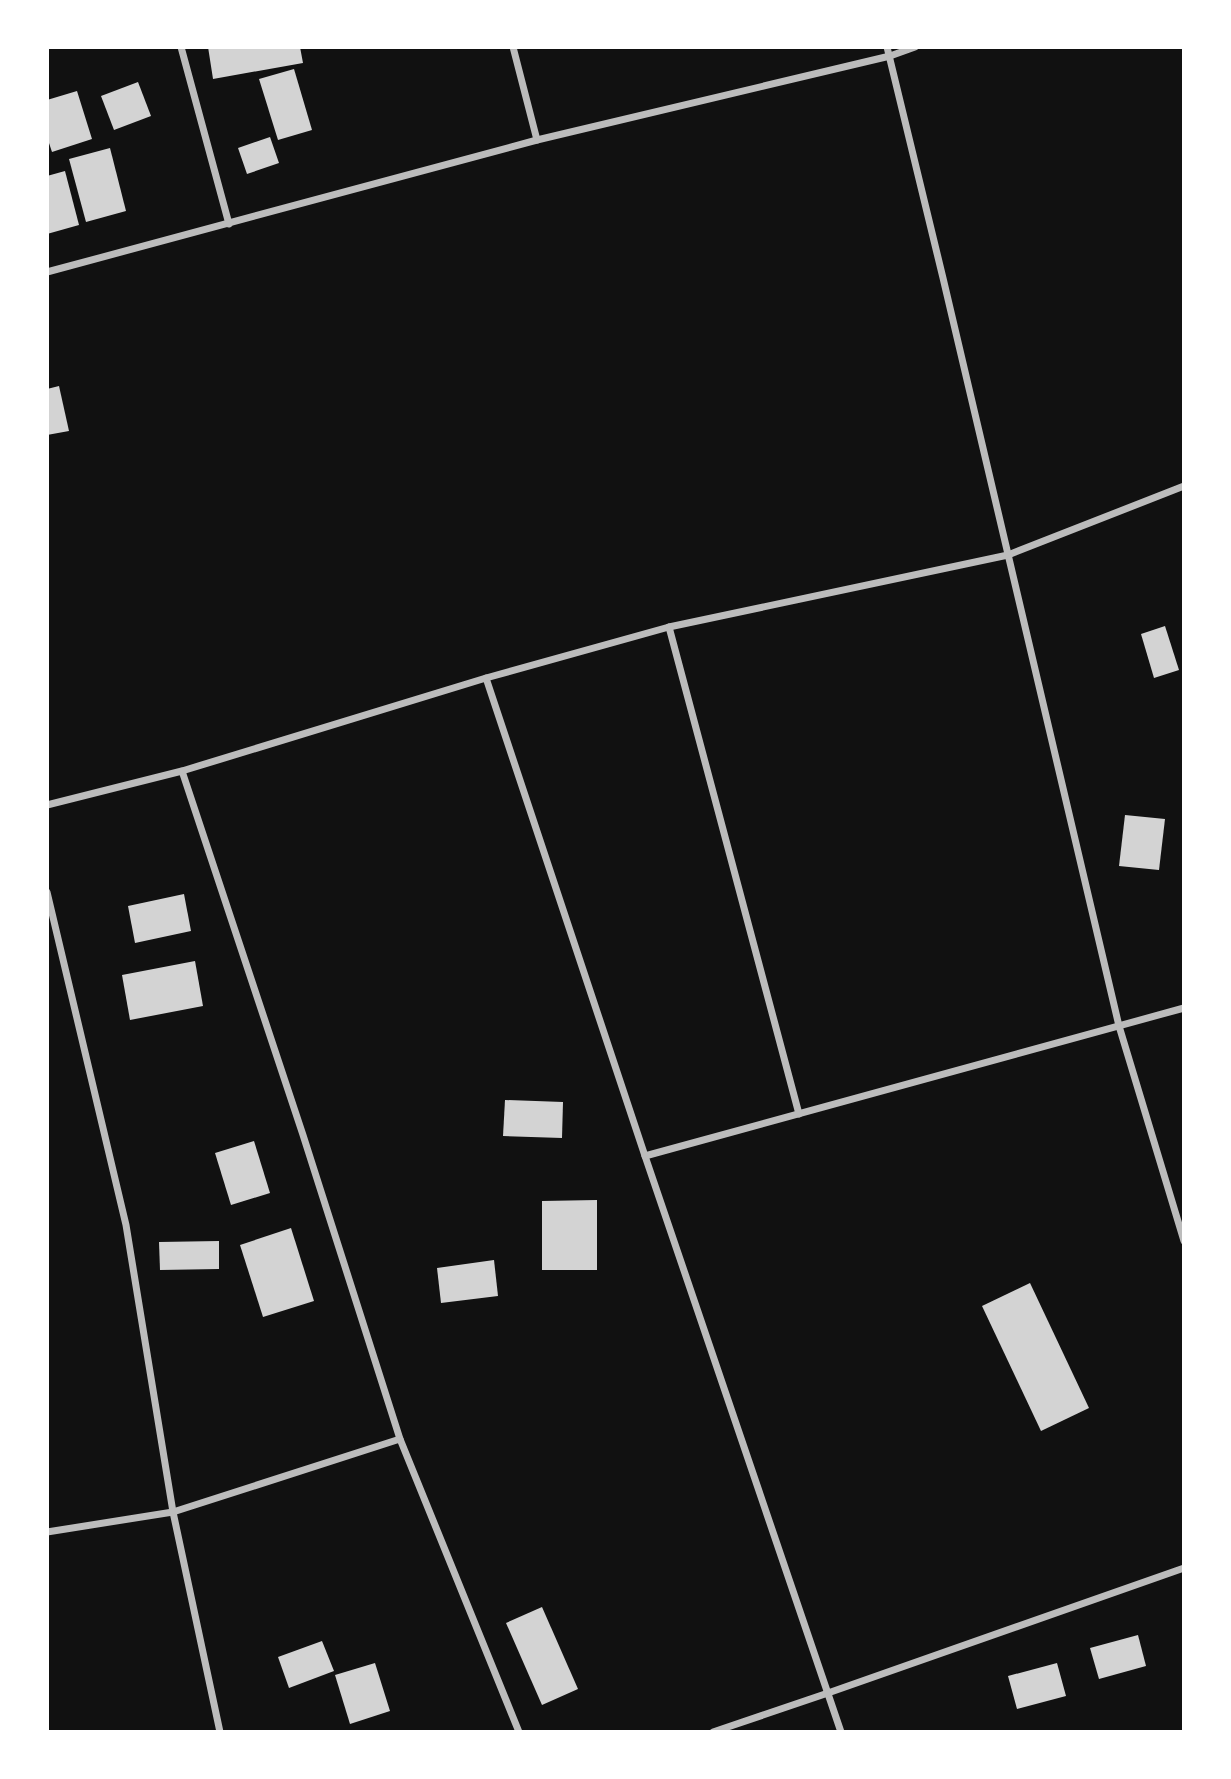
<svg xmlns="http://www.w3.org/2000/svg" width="1231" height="1779" font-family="'DM Sans',sans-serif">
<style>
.building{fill:#d3d3d3}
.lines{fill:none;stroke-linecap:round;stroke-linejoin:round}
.minor{stroke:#bcbcbc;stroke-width:7}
</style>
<rect width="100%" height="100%" fill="#111"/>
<g class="building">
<polygon points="208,47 300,47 303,63 213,79"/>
<polygon points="294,69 312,130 278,140 259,79"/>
<polygon points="138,82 151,116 114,130 101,96"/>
<polygon points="77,91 92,139 52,152 47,137 47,100"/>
<polygon points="270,137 279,163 247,174 238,148"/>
<polygon points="110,148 126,211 86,222 69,159"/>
<polygon points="65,171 79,225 47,234 47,176"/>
<polygon points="59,386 69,431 47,435 47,389"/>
<polygon points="1165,626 1179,670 1154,678 1141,634"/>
<polygon points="1125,815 1165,819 1159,870 1119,866"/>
<polygon points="184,894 191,931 135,943 128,906"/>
<polygon points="195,961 203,1006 130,1020 122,975"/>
<polygon points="505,1100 563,1102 562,1138 503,1136"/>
<polygon points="254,1141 270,1193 231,1205 215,1153"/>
<polygon points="597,1200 597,1270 542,1270 542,1201"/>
<polygon points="291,1228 314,1301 263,1317 240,1245"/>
<polygon points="219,1241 219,1269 160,1270 159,1242"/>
<polygon points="494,1260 498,1296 441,1303 437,1268"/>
<polygon points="1030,1283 1089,1408 1041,1431 982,1306"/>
<polygon points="542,1607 578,1689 542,1705 506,1623"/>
<polygon points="1138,1635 1146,1666 1099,1679 1090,1648"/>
<polygon points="322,1641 334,1671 289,1688 278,1657"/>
<polygon points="375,1663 390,1711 350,1724 335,1675"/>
<polygon points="1057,1663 1066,1696 1017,1709 1008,1676"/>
</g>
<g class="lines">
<g class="minor">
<polyline points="181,47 229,224"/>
<polyline points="513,47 537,140"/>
<polyline points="887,47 943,278 1119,1026 1184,1241"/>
<polyline points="47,272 537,140 890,56 915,47"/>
<polyline points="669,627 799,1114"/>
<polyline points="486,678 645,1156 841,1732"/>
<polyline points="182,771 303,1135 400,1439 519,1732"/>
<polyline points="47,805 182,771 486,678 669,627 1008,555 1184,486"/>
<polyline points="47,892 126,1225 173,1512 220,1732"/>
<polyline points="645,1156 1184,1008"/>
<polyline points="47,1532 173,1512 400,1439"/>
<polyline points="713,1732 828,1693 1184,1568"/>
</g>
</g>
<rect width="1231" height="1779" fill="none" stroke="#ffffff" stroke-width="98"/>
</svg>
